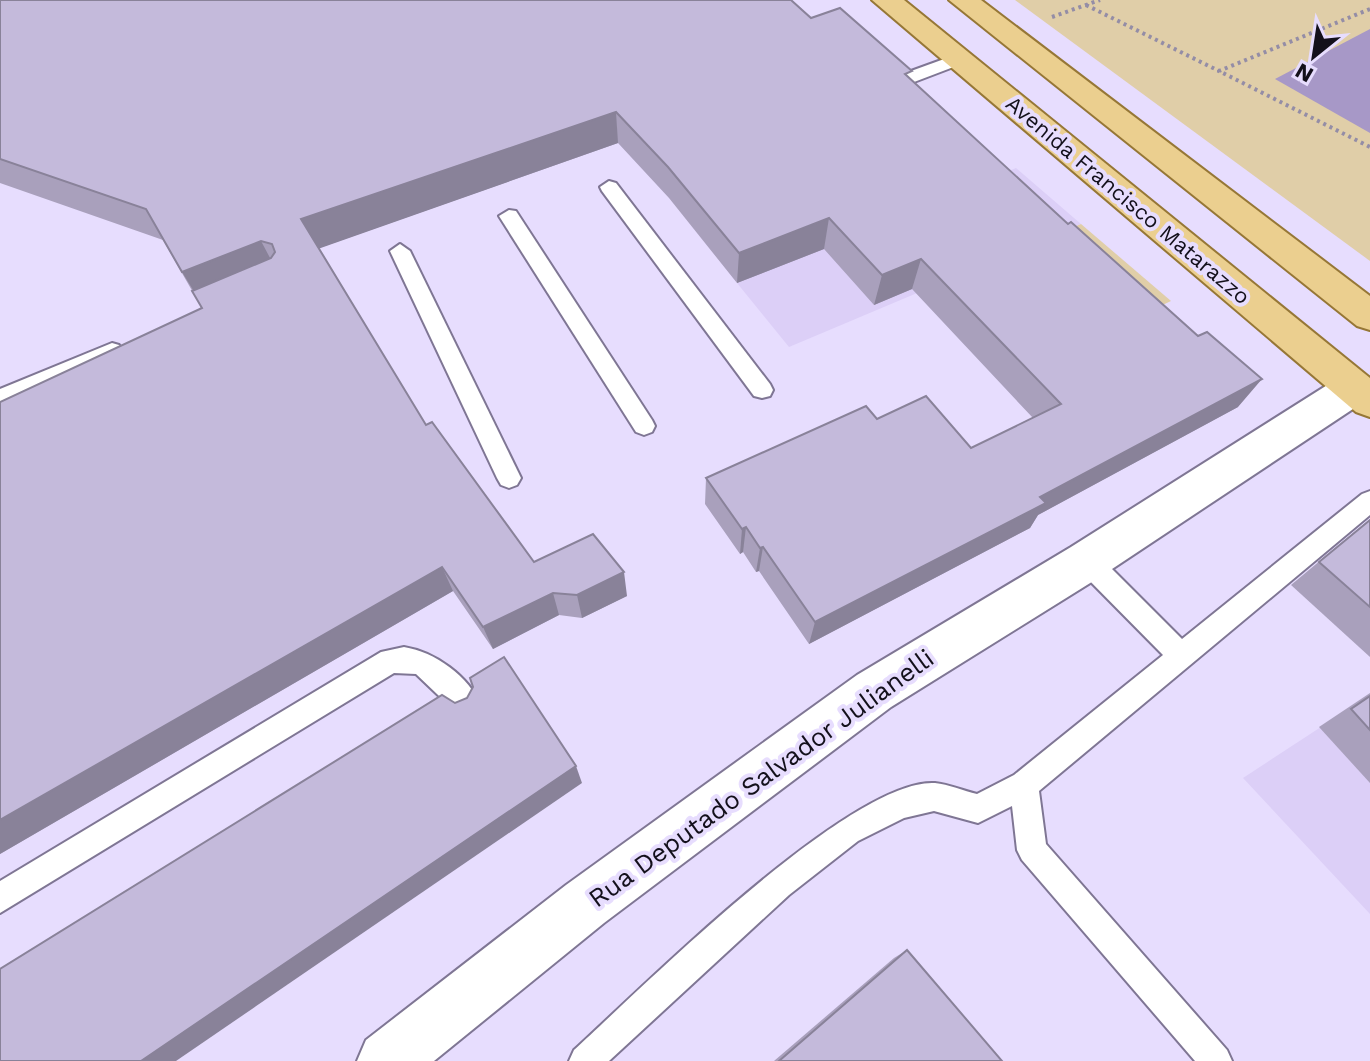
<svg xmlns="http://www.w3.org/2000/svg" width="1370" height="1061" font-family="'Work Sans',sans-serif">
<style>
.built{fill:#dccff7}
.green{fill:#e0cea8}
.water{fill:#a798c7}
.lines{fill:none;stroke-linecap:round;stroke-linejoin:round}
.service-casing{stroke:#7f7694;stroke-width:4}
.minor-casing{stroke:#7f7694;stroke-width:4}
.primary-casing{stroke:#967736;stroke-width:4}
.path{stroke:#948da6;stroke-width:4;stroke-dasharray:3 4;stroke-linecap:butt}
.service{fill:#fff;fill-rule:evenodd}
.minor{fill:#fff;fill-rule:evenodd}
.primary{fill:#ebcf8f;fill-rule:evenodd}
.wall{fill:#a9a0bc}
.shaded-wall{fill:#898299}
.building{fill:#c4badb;stroke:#898299;stroke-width:2}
.labels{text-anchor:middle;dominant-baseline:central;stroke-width:8;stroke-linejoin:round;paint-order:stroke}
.far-street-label{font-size:22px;fill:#13101b;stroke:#e7ddfe}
.street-label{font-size:26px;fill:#13101b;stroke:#e7ddfe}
</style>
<rect width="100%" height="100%" fill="#e7ddfe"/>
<g class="built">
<polygon points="1016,168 1081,224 789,347 737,283"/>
<polygon points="1370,695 1370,914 1243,778"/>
</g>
<g class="green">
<polygon points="1015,0 1370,0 1370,261"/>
<polygon points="1081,224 1171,301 1131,320 1046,239"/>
</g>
<polygon class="water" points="1370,29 1370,133 1275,79"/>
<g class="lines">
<g class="service-casing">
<g id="service">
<polygon points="958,54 964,55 966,59 964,63 901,87 889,87 887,83 889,79"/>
<polygon points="609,181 616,183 770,384 773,390 770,396 762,398 754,396 602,191 600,187"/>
<polygon points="509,210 516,211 652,420 655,426 652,432 644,435 636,432 499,216"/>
<polygon points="400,244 410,251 521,478 517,485 509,488 501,485 497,478 390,251"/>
<polygon points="112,343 119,345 123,351 119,357 0,407 0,389"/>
<path d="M1370 491V515L1039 791 1046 844 1227 1050 1232 1061H1195L1022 860 1017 850 1012 806 978 823 934 811 904 818 858 841 789 895 609 1061H569L574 1050C640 990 851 778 935 783 948 784 964 791 977 794L1014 775 1163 655 1078 569 1075 561 1078 553 1087 550 1096 553 1182 639 1362 494Z"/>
<path d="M404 647C435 652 469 676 481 706L477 715 468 719 459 715 416 674 394 673 0 913V881L381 652Z"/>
</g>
</g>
<g class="minor-casing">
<polygon id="minor" points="1354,373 1368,377 1368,399 1103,575 891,707 604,923 434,1061 357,1061 366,1040 566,885 857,675 1071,547 1340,377"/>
</g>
<g class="primary-casing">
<g id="primary">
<polygon points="872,0 904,0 1370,378 1370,417 1356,412"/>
<polygon points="949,0 981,0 1370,296 1370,330 1357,326"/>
</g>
</g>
<g class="path">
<polyline points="1086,5 1219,71"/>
<polyline points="1370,9 1219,71 1370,147"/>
<polyline points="1052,17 1100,0"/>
</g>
<use href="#service" class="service"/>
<use href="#minor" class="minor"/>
<use href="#primary" class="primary"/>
</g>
<g class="wall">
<polygon points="0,0 811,18 911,79 1238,407 1038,515 1030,528 809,644 759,571 756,572 743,552 740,554 705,504 706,478 877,419 971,448 1033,418 912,289 874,305 824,249 737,283 669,198 618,143 319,248 426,425 534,562 627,596 582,618 559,615 493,649 453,591 0,854 0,402 202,308 163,240 0,183"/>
<polygon points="1370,519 1370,657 1291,585"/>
<polygon points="1370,693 1370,783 1319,727"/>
<polygon points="907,950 1002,1061 774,1061 894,958"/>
</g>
<g class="shaded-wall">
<polygon points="616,112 618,143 315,250 301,219"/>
<polygon points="829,218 824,249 737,283 739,253"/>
<polygon points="261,241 277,271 201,303 182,272"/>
<polygon points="921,259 912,289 874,305 882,275"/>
<polygon points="1262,379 1238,407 1038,515 1030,528 809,644 815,622 1040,497"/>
<polygon points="746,527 743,552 740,554 742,529"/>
<polygon points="763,547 759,571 756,572 760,548"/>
<polygon points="442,567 453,591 0,854 0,820"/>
<polygon points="624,572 627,596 582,618 577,595"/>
<polygon points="553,593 559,615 493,649 483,627"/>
<polygon points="576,766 582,783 176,1061 141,1061"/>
</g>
<g class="building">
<polygon points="0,0 791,0 811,18 840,8 912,71 905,74 1068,224 1071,222 1198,336 1207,332 1262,379 1040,497 1046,503 815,622 763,547 760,548 746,527 742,529 706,478 866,406 877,419 926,396 971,448 1061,404 921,259 882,275 829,218 739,253 668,167 616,112 301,219 426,425 432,422 534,562 593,534 624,572 577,595 553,593 483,627 442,567 0,820 0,402 202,308 192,291 271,258 275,252 272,244 261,241 182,272 146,209 0,159"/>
<polygon points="1370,520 1370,607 1319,562"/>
<polygon points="504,657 576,766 141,1061 0,1061 0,969 442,695 455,703 467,698 473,687 470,678"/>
<polygon points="1370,696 1370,730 1351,709"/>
<polygon points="907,950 1002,1061 779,1061"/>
</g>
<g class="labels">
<g class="far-street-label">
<text transform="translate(1128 200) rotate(40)">Avenida Francisco Matarazzo</text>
</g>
<g class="street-label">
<text transform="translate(761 778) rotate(-36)">Rua Deputado Salvador Julianelli</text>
</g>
</g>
<g transform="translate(1314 56) rotate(210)" stroke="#e7ddfe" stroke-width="6" paint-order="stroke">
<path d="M0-6L14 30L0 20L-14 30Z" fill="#13101b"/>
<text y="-12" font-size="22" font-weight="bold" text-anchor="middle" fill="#13101b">N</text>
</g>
</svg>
